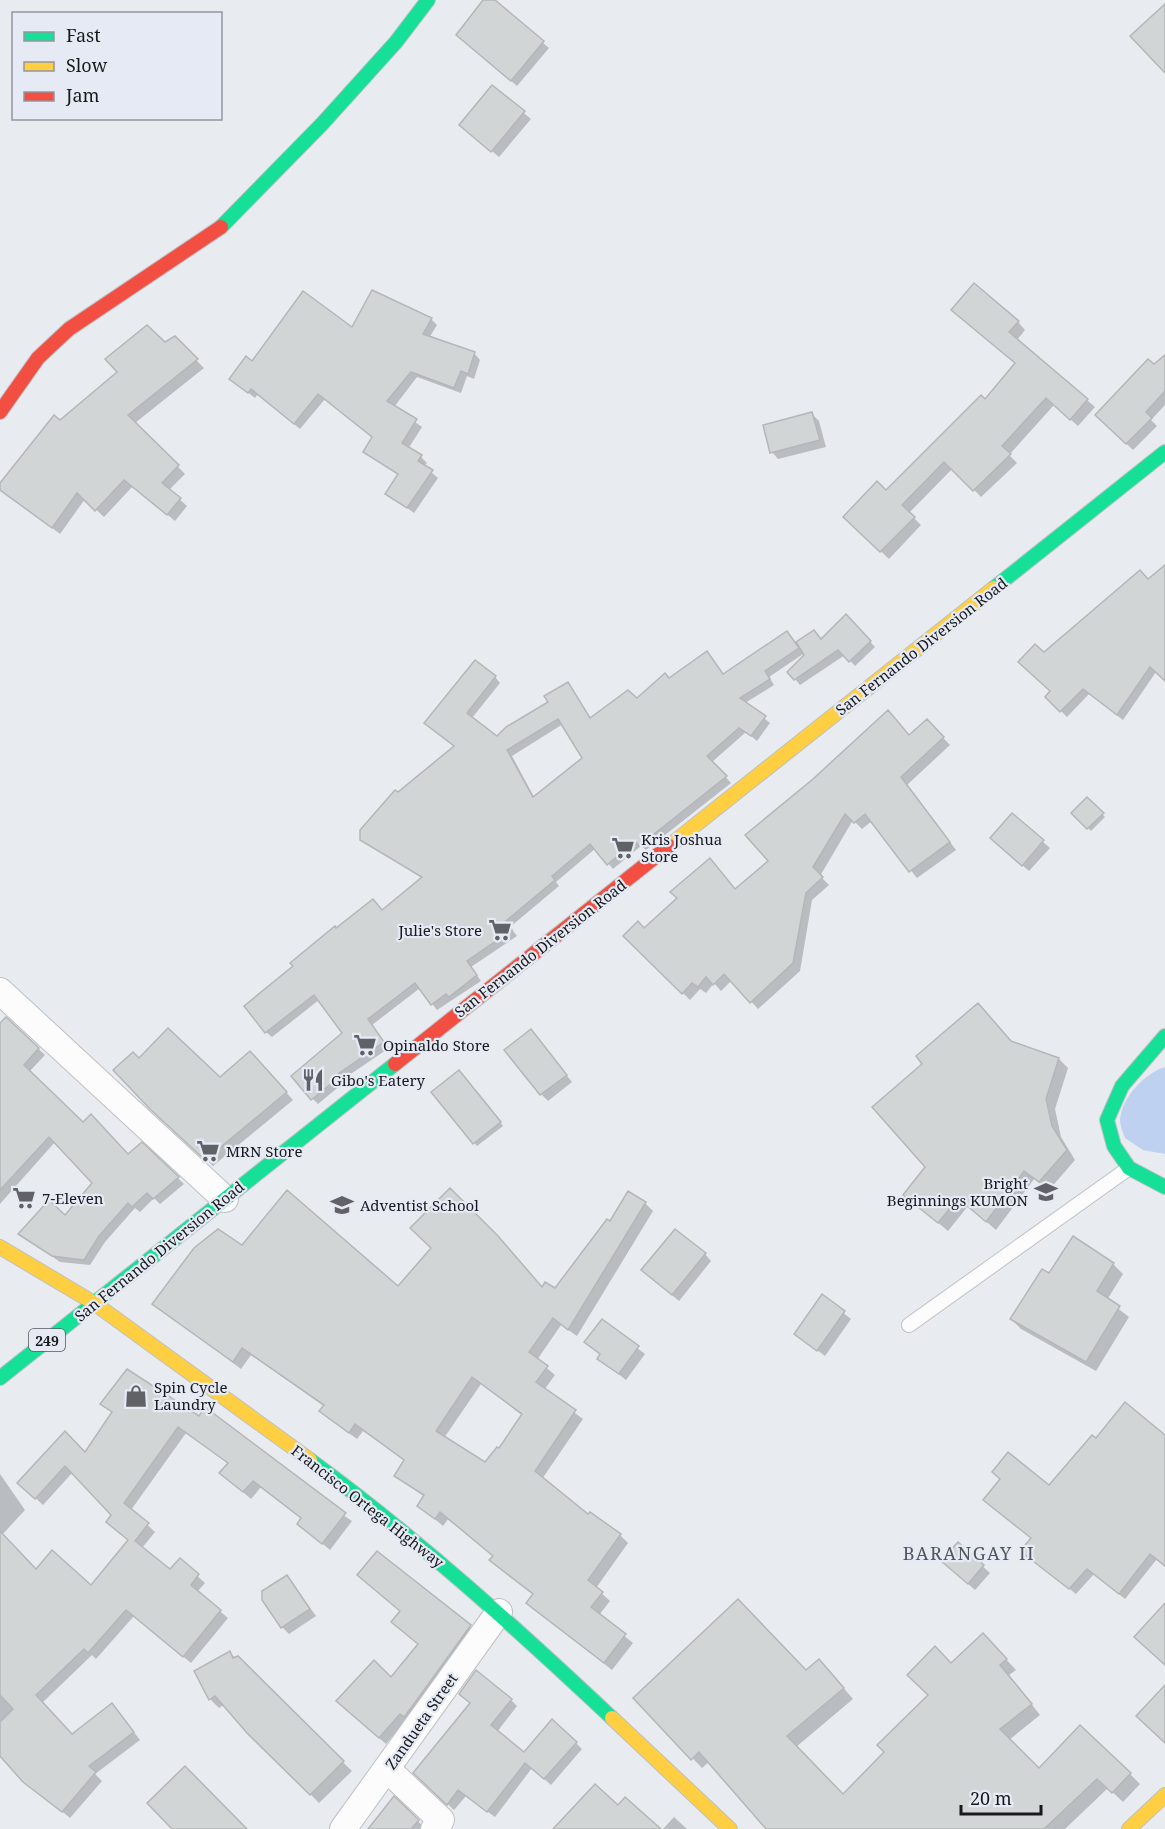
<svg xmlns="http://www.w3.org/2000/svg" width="1165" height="1829" font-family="'Noto Serif',serif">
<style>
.green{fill:#bfd1f1}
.shadow{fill:#0003;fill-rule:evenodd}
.building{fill:#d2d5d5;stroke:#b4b6b7;stroke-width:1.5;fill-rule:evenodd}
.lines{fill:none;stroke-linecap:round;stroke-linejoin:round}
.lane-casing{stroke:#bec0c4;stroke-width:16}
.street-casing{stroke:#bec0c4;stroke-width:28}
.fast-casing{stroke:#bec0c4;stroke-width:16}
.slow-casing{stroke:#bec0c4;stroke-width:16}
.jam-casing{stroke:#bec0c4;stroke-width:16}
.lane{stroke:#fcfcfd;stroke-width:14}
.street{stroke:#fcfcfd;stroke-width:26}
.fast{stroke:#16e098;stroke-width:14}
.slow{stroke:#ffcf43;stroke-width:14}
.jam{stroke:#f24e42;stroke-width:14}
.labels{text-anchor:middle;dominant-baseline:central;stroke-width:4.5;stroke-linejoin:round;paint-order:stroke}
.shield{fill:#e5eaf4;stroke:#56585e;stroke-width:1.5}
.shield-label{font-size:14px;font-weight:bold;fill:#18191d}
.street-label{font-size:15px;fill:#18191d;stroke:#e5eaf4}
.poi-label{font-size:15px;fill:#18191d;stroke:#e5eaf4;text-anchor:start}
.quarter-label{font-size:18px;letter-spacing:1.5px;fill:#52575f;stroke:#e5eaf4}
</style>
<rect width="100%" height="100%" fill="#e8ebf0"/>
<path class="green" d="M1165 1067V1154L1143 1150 1125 1138C1123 1133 1120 1125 1120 1120 1121 1098 1145 1073 1165 1067Z"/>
<g class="shadow">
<polygon points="485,0 492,0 549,48 517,86 464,41"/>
<polygon points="493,87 531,119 499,157 468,131"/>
<polygon points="961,317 1018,322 1025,330 1017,340 1095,407 1078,426 1054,405 1009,455 1017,463 981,497 953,468 909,513 921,525 889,559 845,517 886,492 986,401 1016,364"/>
<polygon points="431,319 437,325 429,338 474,353 480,360 474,379 467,376 461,393 417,377 394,407 422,427 408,449 421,457 427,463 424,466 438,478 414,513 387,493 399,475 365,452 374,437 325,399 300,429 258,394 255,398 237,384 252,363 353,329"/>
<polygon points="174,338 204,368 135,423 185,474 169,490 187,506 175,521 133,486 104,517 85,499 60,534 0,488 0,485 60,422 119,372"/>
<polygon points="1165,357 1165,405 1151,420 1157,426 1133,450 1097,415"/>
<polygon points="812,414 819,421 826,447 778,459 772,452"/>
<polygon points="1165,567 1165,680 1156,672 1123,720 1089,694 1067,717 1047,697 1052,692 1044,654"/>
<path d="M846 616 875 647 855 666 845 655 800 685 795 679 809 650 769 677 774 685 745 703 770 723 757 741 746 732 712 762 731 783 646 850 641 846 613 869 596 848 556 882 559 886 510 927 517 936 471 967 481 981 437 1010 420 988 372 1025 389 1048 339 1082 342 1084 318 1104 313 1099 293 1076 344 1033 319 1000 272 1037 266 1032 337 929 382 912 423 879 361 839 398 794 455 747 431 728 495 677 500 683 472 718 497 738 550 702 567 684 591 719 637 700 707 653 724 675 789 634 796 643 814 632 822 640ZM563 724 584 758 534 797 512 756Z"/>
<polygon points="927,721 950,745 907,785 956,850 917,878 872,821 862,829 853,820 820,876 829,885 812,900 800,971 758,1009 732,980 721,991 714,983 706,993 700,989 690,1000 625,936 736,890"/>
<polygon points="1087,799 1105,817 1091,831 1073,813"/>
<polygon points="1012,815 1050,848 1029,871 999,845"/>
<polygon points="6,1019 45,1055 29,1072 83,1124 128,1156 142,1144 184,1184 160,1204 154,1198 140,1212 135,1208 105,1242 90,1265 60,1262 20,1234 65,1217 94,1183 55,1142 0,1204 0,1025"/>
<polygon points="531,1031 572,1082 548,1101 541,1094"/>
<polygon points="1012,1043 1059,1059 1068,1068 1055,1109 1061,1137 1075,1160 1049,1190 1034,1179 996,1230 968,1206 948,1231 905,1195"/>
<polygon points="139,1060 220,1079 257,1060 293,1100 213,1166 159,1116"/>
<polygon points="462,1075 503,1126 477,1146 433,1092"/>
<path d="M645 1203 653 1211 577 1336 561 1325 537 1360 555 1375 544 1390 583 1419 542 1479 589 1516 620 1535 628 1543 596 1588 610 1601 599 1615 633 1643 612 1670 536 1610 528 1603 534 1595 494 1556 448 1519 443 1526 419 1506 425 1497 395 1476 405 1461 363 1431 357 1439 329 1419 321 1411 325 1407 251 1355 241 1369 154 1304 242 1247 398 1289 555 1290 611 1223ZM481 1384 523 1416 500 1450 486 1464 444 1438Z"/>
<polygon points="705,1254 711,1261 679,1301 650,1277"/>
<polygon points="1113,1264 1123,1274 1107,1300 1129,1317 1096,1371 1021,1329 1011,1319 1050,1275"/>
<polygon points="822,1296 851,1319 825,1356 796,1334"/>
<polygon points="602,1321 645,1354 626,1380 599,1359 601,1355"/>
<polygon points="127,1371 352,1521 330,1550 299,1524 303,1519 261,1487 251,1499 229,1480 229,1464 186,1433 131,1510 155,1532 142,1548 170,1571 180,1560 205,1583 197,1592 228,1618 191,1663 134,1616 96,1659 92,1655 42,1703 72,1736 119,1713 140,1740 95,1774 102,1781 70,1818 27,1782 0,1753 0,1474 25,1510 2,1535 36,1571 91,1588 129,1541 108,1522 113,1515 73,1472 43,1505 19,1483 85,1454 113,1413 102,1403"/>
<polygon points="1165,1437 1165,1565 1157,1559 1125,1599 1094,1574 1076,1594 1022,1551 1032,1538 1049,1487 1096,1440"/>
<polygon points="958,1544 990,1573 975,1590 950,1568"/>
<polygon points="287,1576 316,1616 289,1634 282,1627"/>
<polygon points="470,1627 476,1633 386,1744 344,1707"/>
<polygon points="993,1645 1016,1670 1009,1675 1040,1715 1009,1740 1040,1770 1130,1774 1140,1784 1123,1802 1108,1788 1065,1829 768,1829 709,1762 702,1768 635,1698 806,1672 829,1671 853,1699 796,1747 843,1796 886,1752 951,1665"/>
<polygon points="230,1653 352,1771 319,1803 224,1705 219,1708 210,1699"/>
<polygon points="511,1700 517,1706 497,1732 524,1754 576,1743 582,1749 551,1785 532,1768 495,1817 466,1796 454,1810 415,1773"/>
<polygon points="394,1799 425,1828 423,1829 374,1829"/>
<polygon points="674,1817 687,1829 663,1829"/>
</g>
<g class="building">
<polygon points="483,0 495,0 544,41 511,81 456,35"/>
<polygon points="1165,4 1165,73 1130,36"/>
<polygon points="492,85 525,111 491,152 459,125"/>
<polygon points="974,283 1019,321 1009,332 1088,399 1070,420 1046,398 1002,446 1011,454 973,491 944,462 902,505 915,517 880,552 843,517 877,481 886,490 981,395 985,399 1015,363 951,310"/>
<polygon points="372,290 432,318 423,334 475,352 468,374 461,371 454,388 411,372 387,401 417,419 402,443 422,455 418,461 433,470 407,508 385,494 398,474 363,452 372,437 318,394 294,424 251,389 248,393 229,379 246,356 252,361 303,291 352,327"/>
<polygon points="147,325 165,342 175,336 198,359 128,415 179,465 162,483 181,498 167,515 124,480 95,511 77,493 52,528 0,490 0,483 54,415 60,420 117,372 105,359"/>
<polygon points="1165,355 1165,391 1146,412 1152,418 1126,444 1095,415 1148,359 1154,364"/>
<polygon points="812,412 820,440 770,453 763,425"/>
<polygon points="1165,565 1165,681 1150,667 1117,715 1083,689 1060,712 1045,697 1050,691 1018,662 1035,644 1044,652 1140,570 1148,579"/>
<polygon points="846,614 871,641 849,662 838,650 794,680 787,672 804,655 796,642 814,630 821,639"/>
<path d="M787 631 799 648 765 671 770 679 740 698 766 716 751 736 739 728 707 756 727 776 639 846 635 841 607 865 590 844 552 876 555 880 506 921 512 930 467 961 477 975 449 997 446 994 431 1005 415 983 368 1019 384 1042 335 1076 338 1078 311 1100 291 1076 342 1033 314 995 265 1033 244 1006 293 966 290 963 335 926 336 928 373 899 382 910 422 877 360 840V830L395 790 398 792 454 746 424 723 475 660 496 676 467 713 497 736 506 727 548 702 544 696 568 682 590 718 628 690 637 698 665 673 669 678 707 651 723 674ZM558 719 582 758 533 797 507 750Z"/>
<polygon points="888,710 909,735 927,719 944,737 901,777 950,842 909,872 865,814 854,823 845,814 813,867 823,877 806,893 793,963 750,1003 724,974 713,985 706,977 698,987 692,983 682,994 623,936 638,921 644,928 677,898 670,892 710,858 735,889 768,861 745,835 813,779"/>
<polygon points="1087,797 1104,813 1087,829 1071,813"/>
<polygon points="1012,813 1044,840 1022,866 990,838"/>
<polygon points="978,1003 1011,1041 1059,1058 1046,1099 1052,1126 1067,1150 1039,1182 1024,1171 986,1222 958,1198 938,1223 903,1195 925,1167 872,1107 922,1064 916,1056"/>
<polygon points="6,1017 39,1048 24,1065 83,1122 91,1114 128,1154 142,1142 179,1177 153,1199 147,1193 132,1207 128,1203 99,1236 84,1260 52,1256 18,1234 49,1200 65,1215 92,1183 49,1137 0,1190 0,1023"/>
<polygon points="168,1028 220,1077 250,1051 287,1092 205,1160 150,1109 113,1070 133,1052 139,1058"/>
<polygon points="531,1029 567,1075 540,1095 504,1050"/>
<polygon points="459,1070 501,1122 473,1144 431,1092"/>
<path d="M450 1188 498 1236 542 1287 545 1282 555 1288 607 1219 610 1221 628 1191 646 1202 568 1330 553 1318 529 1352 548 1366 536 1382 576 1410 535 1471 588 1514 590 1512 621 1534 588 1580 603 1592 591 1607 626 1634 604 1663 526 1603 533 1594 489 1560 493 1556 440 1512 435 1519 417 1506 424 1495 394 1476 404 1460 355 1424 349 1433 319 1411 324 1405 242 1348 233 1362 152 1304 194 1248 218 1229 242 1245 287 1190 398 1286 431 1248 410 1228ZM472 1377 522 1414 499 1448 497 1447 485 1462 436 1431Z"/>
<polygon points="675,1229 706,1253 672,1295 641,1270"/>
<polygon points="1073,1236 1114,1263 1097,1291 1120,1306 1086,1362 1010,1319 1042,1269 1049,1273"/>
<polygon points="822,1294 845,1311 817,1351 794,1334"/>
<polygon points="602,1319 639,1346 619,1374 597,1359 600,1354 584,1342"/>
<polygon points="127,1369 199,1416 205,1407 346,1513 322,1544 297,1524 301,1518 253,1481 243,1492 219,1473 228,1463 178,1427 124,1503 149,1523 135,1541 170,1569 180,1558 199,1574 191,1585 221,1610 183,1657 126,1610 88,1653 84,1649 36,1695 72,1734 112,1703 134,1732 89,1766 96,1772 62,1812 23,1782 0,1756 0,1722 13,1709 0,1695 0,1531 36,1569 52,1550 91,1585 128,1540 106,1522 111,1515 65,1466 35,1499 17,1483 65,1431 85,1452 112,1412 100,1404"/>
<polygon points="1125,1402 1165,1435 1165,1566 1150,1554 1119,1594 1087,1569 1069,1589 1020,1551 1031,1538 983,1500 1000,1479 992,1472 1008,1452 1049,1485 1092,1435 1096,1438"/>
<polygon points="958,1542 984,1565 968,1584 941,1561"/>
<polygon points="377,1551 471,1625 411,1708 404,1717 400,1714 379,1738 336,1701 374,1660 391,1677 418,1644 391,1622 400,1611 357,1575"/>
<polygon points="287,1575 310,1609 281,1628 262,1600 262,1591"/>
<polygon points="738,1599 806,1670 819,1659 844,1688 787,1736 843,1794 884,1752 877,1745 928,1695 907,1675 935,1646 951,1663 983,1633 1007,1659 1000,1665 1032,1704 1000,1729 1039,1768 1080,1725 1131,1773 1112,1793 1097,1779 1044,1829 766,1829 699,1752 691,1760 633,1698"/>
<polygon points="1165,1603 1165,1665 1134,1637"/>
<polygon points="230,1651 233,1658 238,1656 344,1761 310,1795 247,1733 215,1696 209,1700 194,1671"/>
<polygon points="476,1670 512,1699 491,1725 524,1752 552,1719 577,1742 544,1779 525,1763 487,1812 458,1790 447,1805 413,1773 470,1703 459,1694"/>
<polygon points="1165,1685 1165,1743 1136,1716"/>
<polygon points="185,1766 247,1829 172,1829 147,1803"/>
<polygon points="595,1784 618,1805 625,1797 661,1829 553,1829"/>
<polygon points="394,1796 419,1820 411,1829 368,1829"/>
</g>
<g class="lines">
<g class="lane-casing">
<polyline id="lane" points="909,1325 1129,1168"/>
</g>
<g class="street-casing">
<g id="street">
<polyline points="0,991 225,1199"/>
<polyline points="387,1769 441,1820 434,1829"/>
<polyline points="343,1829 499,1612"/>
</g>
</g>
<g class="fast-casing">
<g id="fast">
<polyline points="221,227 322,124 396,42 428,0"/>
<polyline points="994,588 1165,452"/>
<polyline points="1165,1036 1122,1086 1107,1120 1114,1146 1129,1168 1165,1187"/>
<polyline points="0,1378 395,1064"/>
<path d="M310 1460C418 1539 515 1627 612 1718"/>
</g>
</g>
<g class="slow-casing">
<g id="slow">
<polyline points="669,846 994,588"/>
<polyline points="0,1247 94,1303"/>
<polyline points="94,1303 310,1460"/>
<polyline points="612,1718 730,1829"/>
<polyline points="1129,1829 1165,1795"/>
</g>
</g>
<g class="jam-casing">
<g id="jam">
<polyline points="0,412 38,358 69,329 221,227"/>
<polyline points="395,1064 669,846"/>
</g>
</g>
<use href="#lane" class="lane"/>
<use href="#street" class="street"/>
<use href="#fast" class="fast"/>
<use href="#slow" class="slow"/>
<use href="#jam" class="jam"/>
</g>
<defs>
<g id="supermarket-bare" transform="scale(1.8)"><path d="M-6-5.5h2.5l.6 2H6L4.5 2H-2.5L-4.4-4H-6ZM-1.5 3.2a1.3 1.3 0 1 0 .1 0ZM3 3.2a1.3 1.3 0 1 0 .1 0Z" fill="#616267" stroke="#e5eaf4" stroke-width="2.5" paint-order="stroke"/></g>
<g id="restaurant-bare" transform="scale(1.8)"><path d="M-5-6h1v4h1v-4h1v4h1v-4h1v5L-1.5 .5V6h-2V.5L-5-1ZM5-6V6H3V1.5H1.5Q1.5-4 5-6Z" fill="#616267" stroke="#e5eaf4" stroke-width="2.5" paint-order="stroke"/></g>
<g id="school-bare" transform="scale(1.8)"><path d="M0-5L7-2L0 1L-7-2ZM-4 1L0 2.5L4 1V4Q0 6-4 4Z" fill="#616267" stroke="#e5eaf4" stroke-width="2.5" paint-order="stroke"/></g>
<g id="shop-bare" transform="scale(1.8)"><path d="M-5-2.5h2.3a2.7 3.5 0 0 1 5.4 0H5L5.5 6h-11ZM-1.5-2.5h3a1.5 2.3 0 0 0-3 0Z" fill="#616267" stroke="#e5eaf4" stroke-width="2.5" paint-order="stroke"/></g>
</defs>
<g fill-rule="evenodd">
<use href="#supermarket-bare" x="623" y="848"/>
<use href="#supermarket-bare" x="500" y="930"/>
<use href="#supermarket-bare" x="365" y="1045"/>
<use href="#restaurant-bare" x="313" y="1080"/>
<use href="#supermarket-bare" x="208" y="1151"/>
<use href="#school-bare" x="1046" y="1192"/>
<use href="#supermarket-bare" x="24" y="1198"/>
<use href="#school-bare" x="342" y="1205"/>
<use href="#shop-bare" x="136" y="1396"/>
</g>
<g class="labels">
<rect class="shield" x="29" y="1329" width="36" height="22" rx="4.5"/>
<g class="shield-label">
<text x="47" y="1340">249</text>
</g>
<g class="street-label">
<text transform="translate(921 646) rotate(-38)">San Fernando Diversion Road</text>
<text transform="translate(540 948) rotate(-38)">San Fernando Diversion Road</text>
<text transform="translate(159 1251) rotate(-39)">San Fernando Diversion Road</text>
<text transform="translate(368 1506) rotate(38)">Francisco Ortega Highway</text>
<text transform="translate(421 1721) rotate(-55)">Zandueta Street</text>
</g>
<g class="poi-label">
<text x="641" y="839">Kris Joshua<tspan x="641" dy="17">Store</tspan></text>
<text x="482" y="930" text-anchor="end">Julie's Store</text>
<text x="383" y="1045">Opinaldo Store</text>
<text x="331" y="1080">Gibo's Eatery</text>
<text x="226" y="1151">MRN Store</text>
<text x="1028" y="1183" text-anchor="end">Bright<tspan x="1028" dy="17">Beginnings KUMON</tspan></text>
<text x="42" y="1198">7-Eleven</text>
<text x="360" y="1205">Adventist School</text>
<text x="154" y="1387">Spin Cycle<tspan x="154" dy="17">Laundry</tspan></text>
</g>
<g class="quarter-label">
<text x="969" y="1553">BARANGAY II</text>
</g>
</g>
<rect x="12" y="12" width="210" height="108" fill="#e5eaf4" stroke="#93969e" stroke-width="1.5"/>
<rect x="24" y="32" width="30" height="9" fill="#16e098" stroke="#93969e" stroke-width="1.5"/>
<text x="66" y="42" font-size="18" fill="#18191d">Fast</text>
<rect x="24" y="62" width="30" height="9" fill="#ffcf43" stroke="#93969e" stroke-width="1.5"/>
<text x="66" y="72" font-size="18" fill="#18191d">Slow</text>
<rect x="24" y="92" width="30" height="9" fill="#f24e42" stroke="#93969e" stroke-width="1.5"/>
<text x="66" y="102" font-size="18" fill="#18191d">Jam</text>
<path d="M961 1805v9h80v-9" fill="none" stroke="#18191d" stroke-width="3"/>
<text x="970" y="1805" font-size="18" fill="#18191d" stroke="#e5eaf4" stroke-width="4.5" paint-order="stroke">20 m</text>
</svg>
